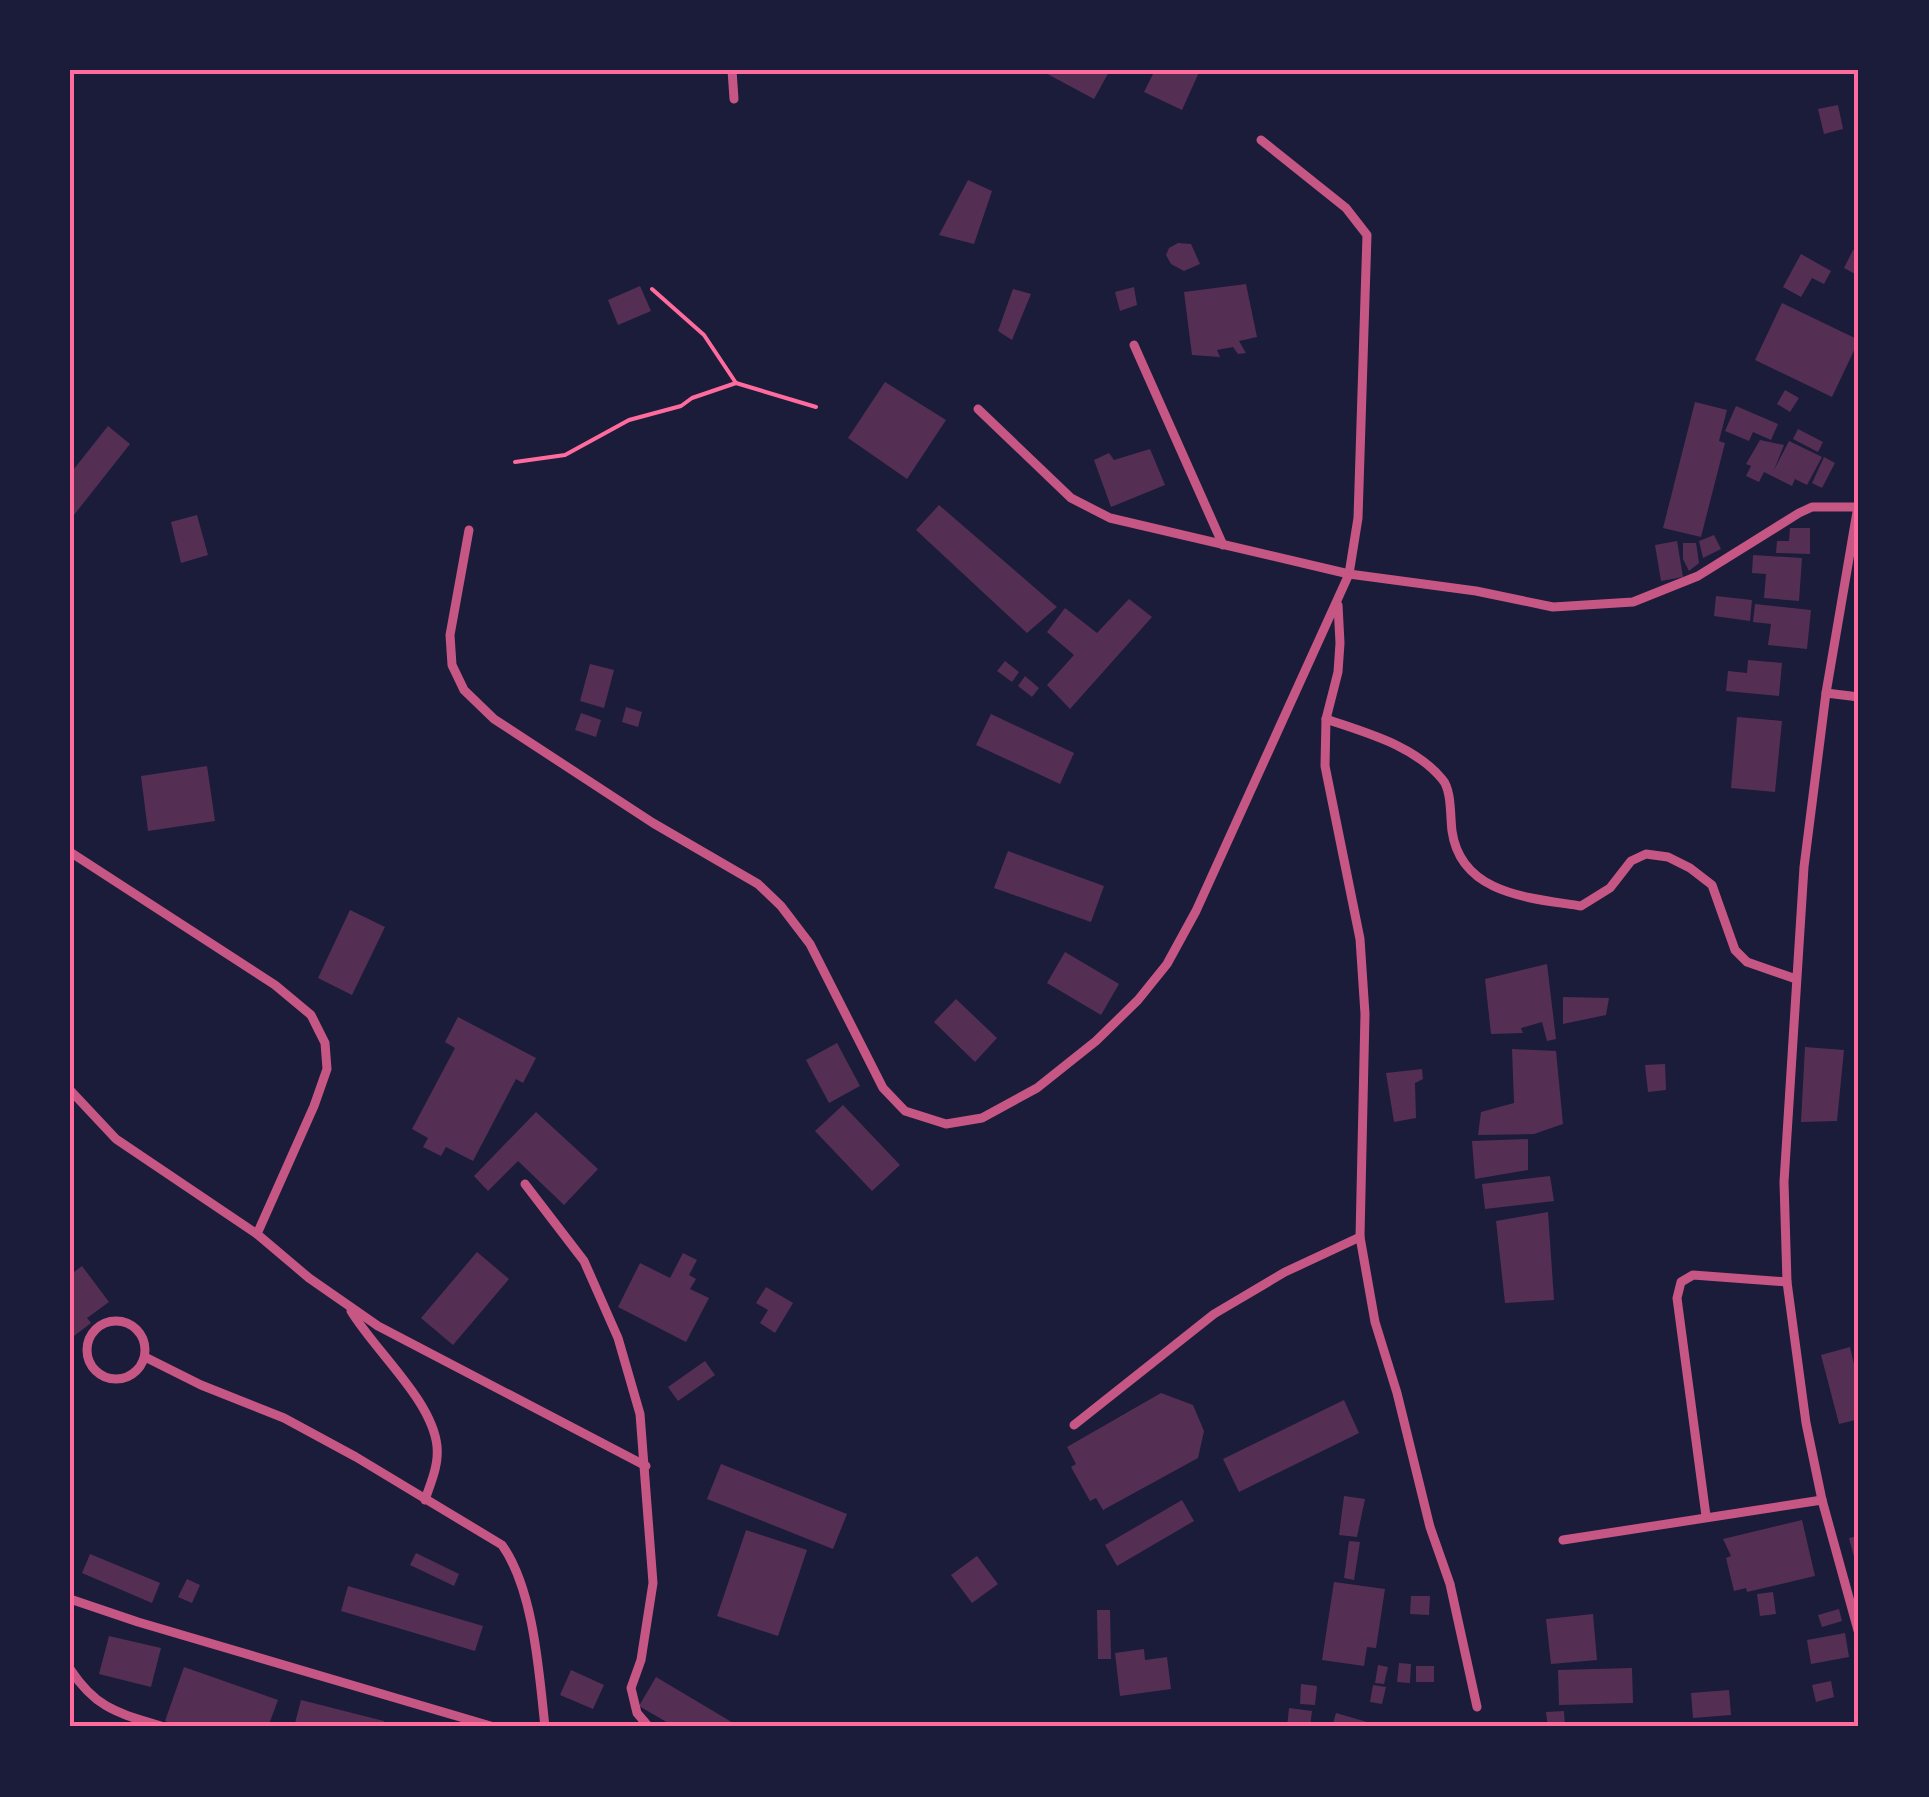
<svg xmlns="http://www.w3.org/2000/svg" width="1929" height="1797" font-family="'Titillium Web',sans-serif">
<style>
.building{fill:#542f53}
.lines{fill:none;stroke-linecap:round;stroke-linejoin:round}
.path{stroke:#ff6b9d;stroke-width:4}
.minor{stroke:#c65784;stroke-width:9}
.neatline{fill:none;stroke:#ff6b9d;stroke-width:4}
</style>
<rect width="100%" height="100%" fill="#1b1b3a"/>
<g class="building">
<polygon points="1040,70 1110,70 1094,99"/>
<polygon points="1155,70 1200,70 1182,110 1144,92"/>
<polygon points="1838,105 1843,129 1824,134 1818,109"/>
<polygon points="968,180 992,191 974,244 939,235"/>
<polygon points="1178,243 1191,244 1200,264 1184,271 1171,264 1166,255 1169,248"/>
<polygon points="1853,250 1859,253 1859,276 1844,268"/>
<polygon points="1801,254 1831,271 1824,284 1812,278 1801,297 1783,287"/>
<polygon points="1246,284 1257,337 1239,341 1246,353 1238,354 1233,347 1217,350 1220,357 1192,355 1184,292"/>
<polygon points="640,286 651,311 618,325 608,300"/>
<polygon points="1134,287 1137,305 1120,311 1115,292"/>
<polygon points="1013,289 1031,294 1012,340 998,331"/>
<polygon points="1782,303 1859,340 1832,397 1755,360"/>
<polygon points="885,382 946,420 907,479 848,438"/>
<polygon points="1785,390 1799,398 1790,412 1777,404"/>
<polygon points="1695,402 1727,410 1719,441 1725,443 1701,537 1663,528"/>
<polygon points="1736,406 1778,424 1771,440 1753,432 1749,441 1725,431"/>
<polygon points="108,426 130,444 70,520 70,474"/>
<polygon points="1798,429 1823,442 1818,452 1793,439"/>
<polygon points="1760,440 1784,445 1774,470 1789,441 1822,457 1807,485 1795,479 1792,486 1764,472 1759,482 1746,476 1751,466 1746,464"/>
<polygon points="1150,449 1165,485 1111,507 1094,460 1109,453 1114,460"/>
<polygon points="1824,457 1835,463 1822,488 1812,483"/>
<polygon points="939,505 1057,607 1027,633 916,530"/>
<polygon points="197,515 208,555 181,563 171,522"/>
<polygon points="1790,528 1810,528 1810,554 1776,553 1777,541 1789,541"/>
<polygon points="1714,535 1721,549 1703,558 1699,541"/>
<polygon points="1677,541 1683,577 1661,581 1655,545"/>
<polygon points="1683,543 1696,543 1699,563 1689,571 1683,559"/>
<polygon points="1753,555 1802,558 1799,601 1764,598 1766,574 1752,573"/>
<polygon points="1716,596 1752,600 1750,621 1714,616"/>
<polygon points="1129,599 1152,617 1070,709 1047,685 1074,655 1047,632 1065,608 1097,633"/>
<polygon points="1755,604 1811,610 1807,649 1768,645 1771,624 1753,622"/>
<polygon points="1748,660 1782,663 1779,696 1726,691 1728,671 1747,673"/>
<polygon points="1005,661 1019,672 1012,682 997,671"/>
<polygon points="590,664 614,670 604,708 580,701"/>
<polygon points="1025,676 1039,688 1032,697 1018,686"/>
<polygon points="626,707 642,712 638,727 622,722"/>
<polygon points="581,713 601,720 596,737 575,730"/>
<polygon points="991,714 1074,753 1060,784 976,745"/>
<polygon points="1737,717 1782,721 1775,792 1731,788"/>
<polygon points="207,766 215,821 148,831 141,776"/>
<polygon points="1008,851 1104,886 1091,922 994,888"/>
<polygon points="350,910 385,927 352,995 318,978"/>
<polygon points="1065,952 1119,984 1101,1015 1047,983"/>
<polygon points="1547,964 1556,1039 1547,1041 1542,1022 1521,1028 1523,1033 1491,1034 1485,979"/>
<polygon points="1563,997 1609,998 1606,1015 1563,1024"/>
<polygon points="956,999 997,1038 975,1062 934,1022"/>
<polygon points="458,1017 536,1058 523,1083 516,1079 473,1161 446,1147 441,1156 423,1147 428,1138 412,1129 455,1048 445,1042"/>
<polygon points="837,1043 860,1086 829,1103 806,1060"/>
<polygon points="1805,1047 1844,1050 1837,1121 1801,1122"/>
<polygon points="1512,1049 1556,1051 1563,1124 1534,1134 1478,1135 1481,1112 1514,1103"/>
<polygon points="1665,1064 1666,1090 1648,1092 1645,1065"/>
<polygon points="1422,1069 1423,1079 1415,1083 1416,1118 1394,1122 1386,1073"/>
<polygon points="843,1105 900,1165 872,1191 815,1131"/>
<polygon points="536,1112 598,1169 564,1205 518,1161 488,1191 474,1176"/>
<polygon points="1528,1139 1528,1170 1475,1179 1472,1141"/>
<polygon points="1550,1176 1554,1201 1485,1209 1482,1184"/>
<polygon points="1548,1212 1554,1300 1505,1303 1496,1221"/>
<polygon points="477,1252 509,1279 453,1345 421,1318"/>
<polygon points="683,1253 697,1260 689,1275 696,1279 690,1289 709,1298 686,1342 618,1307 640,1263 670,1278"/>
<polygon points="82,1266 109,1302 87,1318 91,1323 70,1339 70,1275"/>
<polygon points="766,1287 793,1303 775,1333 760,1323 768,1310 756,1303"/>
<polygon points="1850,1347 1859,1386 1859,1419 1839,1424 1821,1355"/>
<polygon points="705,1361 715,1375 678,1401 668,1387"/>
<polygon points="1161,1393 1193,1405 1204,1431 1198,1458 1103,1510 1096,1498 1090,1501 1071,1467 1076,1464 1067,1447"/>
<polygon points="1344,1400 1359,1433 1239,1492 1223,1459"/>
<polygon points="721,1464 847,1514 833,1549 707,1499"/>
<polygon points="1344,1496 1365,1499 1357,1537 1339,1535"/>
<polygon points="1182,1500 1194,1521 1117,1566 1105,1545"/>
<polygon points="1802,1520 1815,1576 1747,1592 1746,1588 1734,1591 1726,1558 1731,1556 1723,1539"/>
<polygon points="746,1530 807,1550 778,1636 717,1616"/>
<polygon points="1859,1536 1859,1572 1858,1572 1849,1538"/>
<polygon points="1349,1541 1360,1542 1354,1580 1344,1578"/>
<polygon points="416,1553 459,1574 454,1586 410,1565"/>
<polygon points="90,1554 160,1583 152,1603 82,1573"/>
<polygon points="977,1556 998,1584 972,1603 951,1575"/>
<polygon points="187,1579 200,1585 192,1603 178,1597"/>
<polygon points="1334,1582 1385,1589 1376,1648 1367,1647 1364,1666 1322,1660"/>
<polygon points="348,1586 483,1626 475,1651 341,1611"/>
<polygon points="1773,1592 1776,1614 1760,1616 1757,1594"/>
<polygon points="1411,1596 1430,1596 1429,1615 1410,1614"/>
<polygon points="1839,1609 1842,1621 1822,1627 1818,1615"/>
<polygon points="1097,1610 1110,1610 1111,1659 1098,1659"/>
<polygon points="1593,1614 1597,1660 1551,1664 1546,1619"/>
<polygon points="1845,1633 1849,1657 1811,1664 1807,1640"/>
<polygon points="109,1636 161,1648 151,1687 99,1674"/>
<polygon points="1144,1649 1145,1660 1167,1657 1171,1689 1120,1696 1115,1653"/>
<polygon points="1399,1663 1411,1664 1410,1683 1397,1682"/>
<polygon points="1378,1665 1388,1667 1384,1684 1375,1683"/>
<rect x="1416" y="1666" width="18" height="16"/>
<polygon points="184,1667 278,1700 268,1727 182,1727 165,1721"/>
<polygon points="1632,1668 1633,1703 1559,1705 1558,1670"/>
<polygon points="571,1670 604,1685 593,1709 560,1695"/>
<polygon points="656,1677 735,1724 733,1727 675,1727 639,1706"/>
<polygon points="1831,1681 1834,1697 1816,1702 1812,1685"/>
<polygon points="1301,1684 1317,1686 1315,1705 1300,1704"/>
<polygon points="1373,1685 1386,1687 1382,1704 1370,1702"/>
<polygon points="1729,1690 1731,1715 1693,1718 1691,1693"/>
<polygon points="301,1700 384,1721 383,1727 294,1727"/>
<polygon points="1289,1708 1312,1711 1310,1727 1287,1727"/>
<polygon points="1564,1711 1565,1727 1548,1727 1546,1712"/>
<polygon points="1336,1713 1381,1726 1381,1727 1332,1727"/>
</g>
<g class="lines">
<g class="path">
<polyline points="652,289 704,335 736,383 816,407"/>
<polyline points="515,462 565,455 629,420 681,406 692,398 736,383"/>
</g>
<g class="minor">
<polyline points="732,70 734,99"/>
<polyline points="1261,140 1346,208 1367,235 1358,518 1349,574 1476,591 1553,607 1633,602 1698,576 1799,513 1812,507 1856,507"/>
<polyline points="1134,345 1223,545"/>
<polyline points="1859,500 1826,693 1804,867 1784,1182 1787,1282 1806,1423 1822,1500 1859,1634"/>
<polyline points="469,530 450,635 452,665 464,690 494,719 653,823 758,884 781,906 810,944 883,1088 905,1111 946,1124 982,1118 1037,1088 1096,1041 1138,1000 1167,964 1196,911 1349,574 1110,518 1071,498 978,409"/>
<polyline points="1338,605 1340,643 1338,672 1326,719 1325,766 1360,939 1365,1014 1360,1237 1375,1322 1397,1393 1430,1527 1450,1584 1477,1707"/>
<polyline points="1826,693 1859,697"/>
<path d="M1326 719C1366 733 1414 745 1442 779 1452 790 1450 816 1452 831 1461 895 1531 898 1581 906L1610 888 1631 861 1646 854 1668 857 1690 868 1712 885 1735 950 1747 962 1796 979"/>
<polyline points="70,852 275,985 311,1015 325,1043 327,1069 314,1106 257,1234 309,1278 378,1326 646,1466"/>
<polyline points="70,1090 116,1139 257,1234"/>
<polyline points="525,1184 584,1261 618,1338 640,1414 653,1583 641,1660 631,1688 637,1713 649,1727"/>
<path d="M351 1311C375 1351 432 1400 437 1446 439 1465 431 1482 425 1500"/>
<circle cx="116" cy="1350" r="29"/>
<path d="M145 1357 201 1385 284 1418 356 1457 502 1545C534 1590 539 1673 545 1727"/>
<polyline points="1074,1425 1214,1314 1285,1272 1360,1237"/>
<polyline points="1706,1516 1677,1298 1681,1282 1693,1275 1787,1282"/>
<polyline points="1563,1540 1822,1500"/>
<polyline points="70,1599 138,1622 494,1727"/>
<path d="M70 1669C97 1710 119 1713 164 1727"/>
</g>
</g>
<rect width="1929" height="1797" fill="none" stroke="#1b1b3a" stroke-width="145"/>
<rect x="72" y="72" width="1784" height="1652" class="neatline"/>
</svg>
